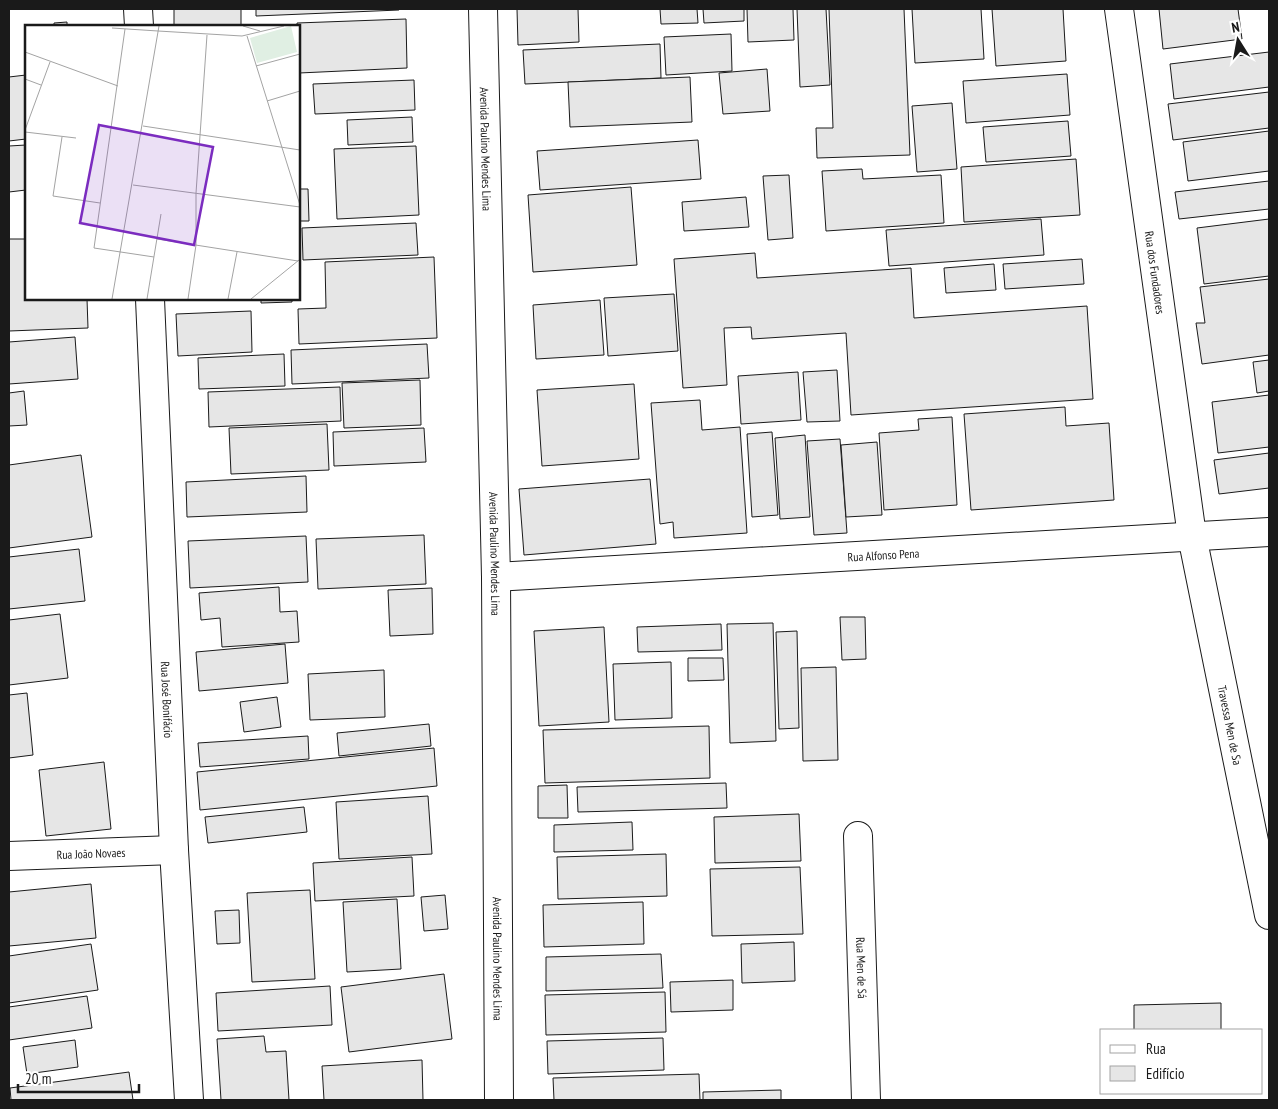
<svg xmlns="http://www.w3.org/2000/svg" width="1278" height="1109" font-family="'PT Sans Narrow',sans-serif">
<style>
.building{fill:#e6e6e6;stroke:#1a1a1a}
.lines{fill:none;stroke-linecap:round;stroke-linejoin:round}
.minor-casing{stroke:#1a1a1a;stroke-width:30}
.secondary-casing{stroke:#1a1a1a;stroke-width:30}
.minor{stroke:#fff;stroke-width:28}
.secondary{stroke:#fff;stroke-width:28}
.labels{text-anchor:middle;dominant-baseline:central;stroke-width:4;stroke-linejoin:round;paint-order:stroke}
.street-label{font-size:12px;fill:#1a1a1a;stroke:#fff}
.inset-road{fill:none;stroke:#a3a3a3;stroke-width:1}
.view{fill:#7b2cbf;fill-opacity:0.15;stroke:#7b2cbf;stroke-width:2.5}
.inset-edge{fill:none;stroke:#1a1a1a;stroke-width:2.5}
</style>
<rect width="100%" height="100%" fill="#fff"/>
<g class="building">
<rect x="174" y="9" width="67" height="17"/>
<polygon points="256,9 399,9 399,10 256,16"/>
<polygon points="517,9 578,9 579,42 518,45"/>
<polygon points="660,9 697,9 698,23 661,24"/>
<polygon points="703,9 744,9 744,21 704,23"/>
<polygon points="747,9 793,9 794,40 748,42"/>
<polygon points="797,9 826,9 830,85 800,87"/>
<polygon points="829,9 904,9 910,155 817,158 816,128 833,128"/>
<polygon points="912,9 981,9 984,59 915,63"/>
<polygon points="992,9 1063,9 1066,61 996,66"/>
<polygon points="1159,9 1238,9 1242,39 1163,49"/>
<polygon points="406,19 407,68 299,73 299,26 297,26 297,23"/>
<polygon points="67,22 67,26 54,26 54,23"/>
<polygon points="731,34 732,71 666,75 664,37"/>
<polygon points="660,44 661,78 525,84 523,50"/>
<polygon points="1269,52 1269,87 1174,99 1170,64"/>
<polygon points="767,69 770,111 723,114 719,73"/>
<polygon points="1067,74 1070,115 966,123 963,81"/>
<polygon points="26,75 26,139 9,141 9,77"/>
<polygon points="690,77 692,122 570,127 568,82"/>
<polygon points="414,80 415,110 315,114 313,84"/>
<polygon points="1269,92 1269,128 1173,140 1168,104"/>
<polygon points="952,103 957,169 917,172 912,106"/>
<polygon points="412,117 413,142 348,145 347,120"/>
<polygon points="1068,121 1071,156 986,162 983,127"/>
<polygon points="1269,131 1269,171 1188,181 1183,142"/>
<polygon points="698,140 701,179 540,190 537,151"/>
<polygon points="26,145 26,190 9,192 9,146"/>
<polygon points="416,146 419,215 337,219 334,149"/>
<polygon points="1076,159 1080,215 964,222 961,167"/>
<polygon points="862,169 863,179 941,175 944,223 826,231 822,171"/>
<polygon points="789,175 793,238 768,240 763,176"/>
<polygon points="1269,181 1269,209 1179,219 1175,192"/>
<polygon points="631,187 637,265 533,272 528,195"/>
<polygon points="299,189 308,189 309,221 299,221"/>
<polygon points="746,197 749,227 684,231 682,202"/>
<polygon points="1041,219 1044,255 889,266 886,230"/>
<polygon points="1269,219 1269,276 1204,284 1197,228"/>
<polygon points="416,223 418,255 303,260 302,228"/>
<polygon points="9,239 26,239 26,299 87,299 88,328 9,331"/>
<polygon points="755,253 757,278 911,268 914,318 1087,306 1093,399 851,415 846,333 752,339 751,327 724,328 727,385 683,388 674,259"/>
<polygon points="434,257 437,338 299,344 298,309 326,308 325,262"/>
<polygon points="1082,259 1084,284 1005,289 1003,264"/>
<polygon points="994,264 996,290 946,293 944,268"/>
<polygon points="1269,279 1269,355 1202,364 1196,323 1205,323 1200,287"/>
<polygon points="674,294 678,351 608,356 604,298"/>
<polygon points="261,299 292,299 292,302 261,303"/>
<polygon points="600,300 604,355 536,359 533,305"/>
<polygon points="251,311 252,352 178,356 176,314"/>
<polygon points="75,337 78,379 9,384 9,342"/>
<polygon points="427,344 429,378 292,384 291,350"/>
<polygon points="284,354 285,386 199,389 198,358"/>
<polygon points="1269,360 1269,391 1257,393 1253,362"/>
<polygon points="837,370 840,421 807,422 803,372"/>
<polygon points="798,372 801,420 741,424 738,376"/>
<polygon points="420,380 421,425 344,428 342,383"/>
<polygon points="634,384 639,459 542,466 537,390"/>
<polygon points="340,387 341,421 209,427 208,392"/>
<polygon points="24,391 27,425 9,426 9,393"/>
<polygon points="1269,395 1269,447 1218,453 1212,402"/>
<polygon points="700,400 702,430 740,427 747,533 674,538 673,522 660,524 651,403"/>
<polygon points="1065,407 1066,426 1109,423 1114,500 971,510 964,414"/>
<polygon points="952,417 957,505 884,510 879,433 919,430 918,419"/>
<polygon points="327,424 329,470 231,474 229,428"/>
<polygon points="424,428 426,462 334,466 333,432"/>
<polygon points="772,432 778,515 752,517 747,434"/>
<polygon points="805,435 810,517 780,519 775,438"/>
<polygon points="840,439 847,533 814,535 807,441"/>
<polygon points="877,442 882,515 846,517 841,445"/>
<polygon points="1269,453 1269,488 1219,494 1214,460"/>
<polygon points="81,455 92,537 9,548 9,465"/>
<polygon points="306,476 307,512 187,517 186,482"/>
<polygon points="650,479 656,544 524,555 519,489"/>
<polygon points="424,535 426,584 318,589 316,539"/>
<polygon points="306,536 308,582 190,588 188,541"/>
<polygon points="79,549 85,601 9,609 9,557"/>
<polygon points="279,587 280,612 297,611 299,642 222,647 220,618 201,620 199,593"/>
<polygon points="432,588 433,634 390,636 388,590"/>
<polygon points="60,614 68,678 9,685 9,620"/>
<polygon points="840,617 865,617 866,659 842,660"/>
<polygon points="773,623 776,741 730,743 727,624"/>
<polygon points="721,624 722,650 638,652 637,627"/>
<polygon points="604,627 609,722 539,726 534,631"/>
<polygon points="797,631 799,728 779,729 776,632"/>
<polygon points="285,644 288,683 199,691 196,652"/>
<polygon points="688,658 723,658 724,680 688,681"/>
<polygon points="671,662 672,718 615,720 613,664"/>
<polygon points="836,667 838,760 803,761 801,668"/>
<polygon points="384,670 385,717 310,720 308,674"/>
<polygon points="27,693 33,755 9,758 9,695"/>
<polygon points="277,697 281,727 244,732 240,702"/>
<polygon points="429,724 431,746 339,756 337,733"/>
<polygon points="709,726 710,778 545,783 543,730"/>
<polygon points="308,736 309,759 200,767 198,743"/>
<polygon points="434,748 437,786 200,810 197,772"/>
<polygon points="104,762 111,829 46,836 39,770"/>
<polygon points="726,783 727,808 578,812 577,787"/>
<polygon points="567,785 568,818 538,818 538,786"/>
<polygon points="428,796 432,854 339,859 336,802"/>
<polygon points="304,807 307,832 208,843 205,817"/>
<polygon points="799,814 801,861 715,863 714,817"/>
<polygon points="632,822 633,850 554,852 554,825"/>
<polygon points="666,854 667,896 558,899 557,857"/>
<polygon points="412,857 414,896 315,901 313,863"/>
<polygon points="800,867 803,934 712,936 710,869"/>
<polygon points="91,884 96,938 9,946 9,892"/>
<polygon points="310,890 315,979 252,982 247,893"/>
<polygon points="445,895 448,929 424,931 421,897"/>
<polygon points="397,899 401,969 347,972 343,902"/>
<polygon points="643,902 644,944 544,947 543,905"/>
<polygon points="239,910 240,943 217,944 215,911"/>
<polygon points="794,942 795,981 742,983 741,944"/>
<polygon points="91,944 98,990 9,1003 9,956"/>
<polygon points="661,954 663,988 546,991 546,957"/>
<polygon points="444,974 452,1039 349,1052 341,987"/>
<polygon points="733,980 733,1010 671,1012 670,982"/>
<polygon points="330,986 332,1025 218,1031 216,993"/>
<polygon points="665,992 666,1032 546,1035 545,995"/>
<polygon points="87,996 92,1028 9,1040 9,1007"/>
<polygon points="1221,1003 1221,1030 1134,1030 1134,1005"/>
<polygon points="264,1036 266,1052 286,1051 289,1100 221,1100 217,1039"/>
<polygon points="663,1038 664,1070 548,1074 547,1041"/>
<polygon points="75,1040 78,1067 27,1074 23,1047"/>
<polygon points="422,1060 423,1100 324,1100 322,1066"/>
<polygon points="129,1072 133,1100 11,1100 10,1088"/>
<polygon points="699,1074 700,1100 554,1100 553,1078"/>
<polygon points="781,1090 781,1100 703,1100 703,1092"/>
</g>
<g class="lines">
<g class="minor-casing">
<g id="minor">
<polyline points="138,9 139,26"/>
<path id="s1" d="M1119 9 1192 536 1269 915"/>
<path id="s2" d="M150 299 174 850 189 1100"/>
<path id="s3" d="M496 577 1269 532"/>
<path id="s4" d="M858 836 866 1100"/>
<path id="s5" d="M9 856 174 850"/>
</g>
</g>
<g class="secondary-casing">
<g id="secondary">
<path id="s6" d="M483 9 496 577 499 1100"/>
</g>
</g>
<use href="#minor" class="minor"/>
<use href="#secondary" class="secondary"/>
</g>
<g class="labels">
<g class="street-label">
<text stroke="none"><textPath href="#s6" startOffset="140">Avenida Paulino Mendes Lima</textPath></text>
<text stroke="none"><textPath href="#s1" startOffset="266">Rua dos Fundadores</textPath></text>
<text stroke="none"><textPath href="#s6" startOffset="545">Avenida Paulino Mendes Lima</textPath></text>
<text stroke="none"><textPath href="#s3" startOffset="388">Rua Alfonso Pena</textPath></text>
<text stroke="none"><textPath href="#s2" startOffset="401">Rua José Bonifácio</textPath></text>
<text stroke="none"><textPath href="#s1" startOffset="725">Travessa Men de Sa</textPath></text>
<text stroke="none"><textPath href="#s5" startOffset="82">Rua João Novaes</textPath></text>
<text stroke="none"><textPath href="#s6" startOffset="950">Avenida Paulino Mendes Lima</textPath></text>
<text stroke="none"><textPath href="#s4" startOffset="132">Rua Men de Sá</textPath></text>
</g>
</g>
<g transform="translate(25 25)">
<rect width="275" height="275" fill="#fff"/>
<path d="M266 1 272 27 232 38 225 13Z" fill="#e0efe3"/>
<path class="inset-road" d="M218 1 235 6M87 3 133 6M100 4 69 223 129 232M133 6 217 11 259 1M222 11 275 180M0 27 93 61M231 41 275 29M0 54 16 60M242 76 275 66M118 101 275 125M0 105 25 37M0 107 51 113M37 112 28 171 75 178M108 160 275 182M132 214 273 236M87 274 134 1M122 274 136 189M163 274 171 220V168L182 10M203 274 212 227M226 274 274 235"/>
<path class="view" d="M74 100 188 122 169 220 55 198Z"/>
<rect width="275" height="275" class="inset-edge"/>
</g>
<rect width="1278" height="1109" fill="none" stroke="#1a1a1a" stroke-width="20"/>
<rect x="1100" y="1029" width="162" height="65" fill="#ffffff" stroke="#a3a3a3"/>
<rect x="1110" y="1045" width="25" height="8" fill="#ffffff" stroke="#a3a3a3"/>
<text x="1146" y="1054" font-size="15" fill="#1a1a1a">Rua</text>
<rect x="1110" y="1066" width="25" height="15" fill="#e6e6e6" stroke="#a3a3a3"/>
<text x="1146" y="1079" font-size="15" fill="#1a1a1a">Edifício</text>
<g transform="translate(1238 40) rotate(349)" stroke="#ffffff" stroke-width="4" paint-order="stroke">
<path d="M0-4L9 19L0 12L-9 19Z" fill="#1a1a1a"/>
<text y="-8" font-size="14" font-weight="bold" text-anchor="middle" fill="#1a1a1a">N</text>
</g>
<path d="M18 1084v8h121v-8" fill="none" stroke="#1a1a1a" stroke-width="2.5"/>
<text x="25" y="1084" font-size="15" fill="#1a1a1a" stroke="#ffffff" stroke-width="4" paint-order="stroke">20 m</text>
</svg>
